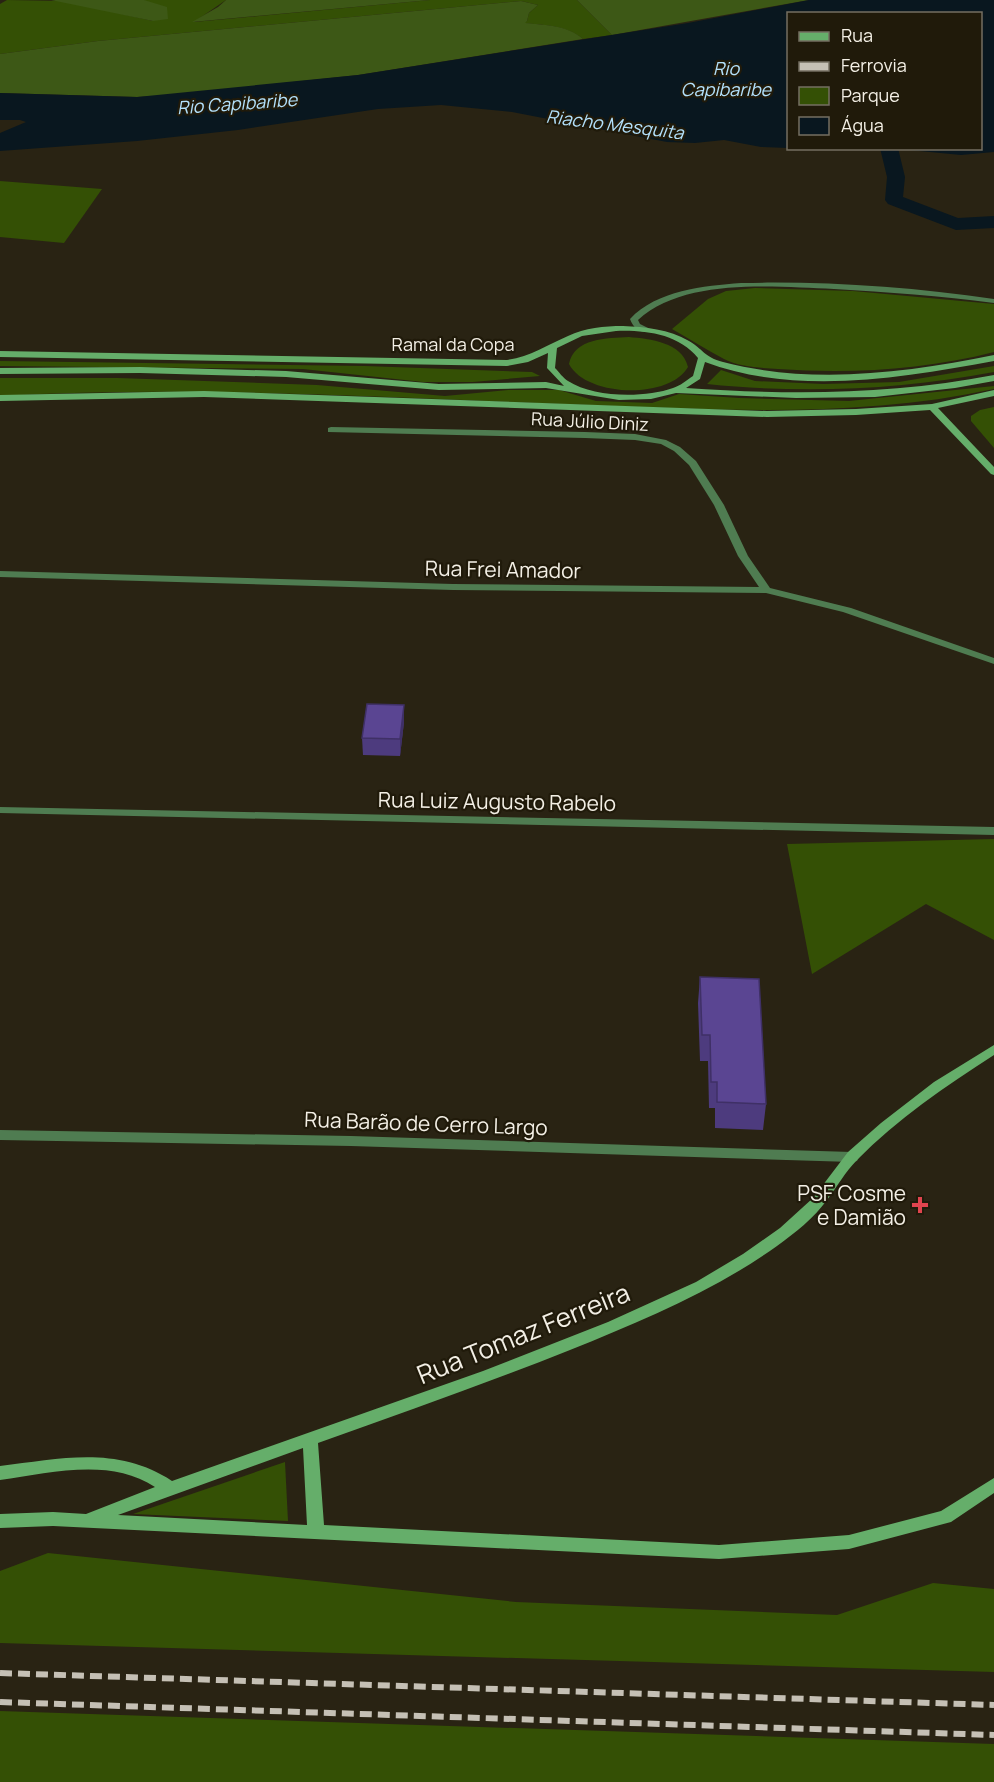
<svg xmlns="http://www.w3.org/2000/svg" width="994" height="1782" font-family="Manrope,sans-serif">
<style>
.green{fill:#345005}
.forest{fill:#3d5816}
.water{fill:#09171f}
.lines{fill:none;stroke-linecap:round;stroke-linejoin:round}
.canal{fill:#09171f;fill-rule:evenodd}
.street{fill:#4f7c51;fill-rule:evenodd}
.secondary{fill:#65ae6a;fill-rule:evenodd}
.rail{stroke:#c5c0b5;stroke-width:6;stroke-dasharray:12 6;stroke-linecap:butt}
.wall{fill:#4d3b7e}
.shaded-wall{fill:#3f3066}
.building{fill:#5a4592;stroke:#3f3066;stroke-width:1.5}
.health-dot{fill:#e0444e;stroke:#201a0a;stroke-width:2}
.labels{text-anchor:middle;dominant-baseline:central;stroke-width:4.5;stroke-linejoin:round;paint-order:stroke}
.far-water-label{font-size:18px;font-style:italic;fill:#b3e1fc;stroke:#201a0a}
.far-street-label{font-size:18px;fill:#f3efe5;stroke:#201a0a}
.street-label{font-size:21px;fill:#f3efe5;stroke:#201a0a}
.poi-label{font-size:21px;fill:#f3efe5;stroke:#201a0a;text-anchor:end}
.near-street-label{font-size:26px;fill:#f3efe5;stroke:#201a0a}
</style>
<rect width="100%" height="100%" fill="#292313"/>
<g class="green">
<path d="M7 0 64 1 153 21 144 0H226L194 22 430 0H577L612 35 583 39C567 25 543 25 523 23L527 21 529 13 538 5 521 1 98 41 0 54V4Z"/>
<polygon points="0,181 102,189 64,243 0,237"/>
<path d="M755 288 853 291 994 304V352C924 370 850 374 778 369 762 368 739 367 724 359 707 350 690 339 672 329L708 299 726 291Z"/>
<path d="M629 337C650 339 682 342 688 367 669 400 586 397 569 364 574 338 607 338 629 337Z"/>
<polygon points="0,361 365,366 532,372 540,376 473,382 423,382 303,369 0,366"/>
<path d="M994 366V372C899 390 803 394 707 384L721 370 755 381 823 384 899 382Z"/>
<path d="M0 378H118L317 385 445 396 508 390H559L596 401 652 403 679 394 739 398 849 401 994 386V389C861 418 725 410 590 405 394 398 197 385 0 396Z"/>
<polygon points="994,407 994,448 971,421 971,416 980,410"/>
<polygon points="994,839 994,940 926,904 812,974 787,844"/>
<polygon points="285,1462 288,1521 133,1514"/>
<polygon points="48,1553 516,1602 837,1615 933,1583 994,1589 994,1672 0,1643 0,1571"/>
<polygon points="0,1711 994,1744 994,1782 0,1782"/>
</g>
<g class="forest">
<polygon points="51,0 144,0 167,7 168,19 153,21"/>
<polygon points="226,0 430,0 192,22 218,7"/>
<polygon points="577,0 809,0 612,35"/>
<path d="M521 1 538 5 529 13 527 21 525 23C544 25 568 25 583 39L358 75 173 95 137 97 0 93V54L98 41Z"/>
</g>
<polygon class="water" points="809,0 994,0 994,152 961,155 899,149 980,148 980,14 788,14 788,148 761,147 724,140 695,143 667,142 512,112 441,105 378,109 238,130 137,141 0,151 0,133 26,122 20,120 0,120 0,93 137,97 358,75 688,23"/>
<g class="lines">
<polygon class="canal" points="880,148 898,148 905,177 903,197 958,218 994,216 994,228 956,230 888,204 885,200 887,177"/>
<g class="street">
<path d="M741 283C825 281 911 287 994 299V303C941 296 887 292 834 289 775 287 685 277 638 320L640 324 648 328V332C639 333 633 327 630 319 657 290 704 286 741 283Z"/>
<polygon points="331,427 585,432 635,434 666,440 680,447 696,461 724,505 748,556 770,588 851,608 994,658 994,664 843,612 766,593 453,590 0,577 0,571 453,584 759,587 738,556 714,505 689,465 674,451 661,444 635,440 585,438 328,432 328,428"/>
<polygon points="0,807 994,827 994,835 0,813"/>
<polygon points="0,1130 351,1136 852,1152 857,1153 859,1157 857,1161 852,1162 351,1146 0,1140"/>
</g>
<g class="secondary">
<path d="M623 326C645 327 669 329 689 341 703 349 704 357 723 362 812 385 905 373 994 355V361C902 378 796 396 705 362L700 379 686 388C790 395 891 395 994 375V381L955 388 875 397 796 398 676 393 651 399 619 400 546 388 439 390 286 377 140 373 0 374V368L140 367 286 371 439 384 546 382 564 386 547 368 548 353 528 362 507 366 0 357V351L507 360C530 357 547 345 568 336 585 328 604 326 623 326ZM616 331C646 330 678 334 698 358L693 376C687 380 680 386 673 388 645 398 594 398 568 381 563 378 559 372 555 368L557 348 582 336Z"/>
<polygon points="994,390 994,396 938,408 994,467 994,475 991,474 930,410 856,415 767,417 204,397 0,401 0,395 204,391 767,411 856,409 932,404"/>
<path d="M994 1045V1055C946 1086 897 1119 857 1160 845 1172 837 1187 827 1200 814 1218 795 1233 777 1246 714 1291 642 1321 570 1350 487 1383 403 1413 318 1443L324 1525 719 1545 849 1535 941 1511 994 1478V1493L951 1522 849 1549 719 1559 53 1526 0 1528V1514L53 1512 86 1514 155 1487C110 1457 50 1473 0 1480V1466C61 1459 117 1445 172 1481L483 1371 608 1322 696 1282 743 1254 780 1228 813 1198 848 1152 881 1123 934 1082ZM303 1448 307 1525 118 1515Z"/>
</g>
<g class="rail">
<polyline points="0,1673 994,1705"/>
<polyline points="0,1702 994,1735"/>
</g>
</g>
<g class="wall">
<polygon points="404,705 404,722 400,756 363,755 362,738"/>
<polygon points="700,977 766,1104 763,1130 715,1128 715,1108 709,1108 708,1061 700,1061 698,1003"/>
</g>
<polygon class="shaded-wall" points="404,705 404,722 400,756 400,739"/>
<g class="building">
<polygon points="367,704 404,705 400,739 362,738"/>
<polygon points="700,977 759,979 766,1104 717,1102 717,1082 711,1082 710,1035 702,1035"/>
</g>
<path class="health-dot" d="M917 1196h6v6h6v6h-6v6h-6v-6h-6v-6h6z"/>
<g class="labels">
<g class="far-water-label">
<text x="726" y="68">Rio<tspan x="726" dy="21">Capibaribe</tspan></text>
<text transform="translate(237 103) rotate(-4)">Rio Capibaribe</text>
<text transform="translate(615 124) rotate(7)">Riacho Mesquita</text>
</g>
<g class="far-street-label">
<text x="453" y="344">Ramal da Copa</text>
<text transform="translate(590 421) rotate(3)">Rua Júlio Diniz</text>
</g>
<g class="street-label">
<text transform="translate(503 569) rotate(1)">Rua Frei Amador</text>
<text transform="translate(497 801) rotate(1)">Rua Luiz Augusto Rabelo</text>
<text transform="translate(426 1123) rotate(2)">Rua Barão de Cerro Largo</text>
</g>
<g class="poi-label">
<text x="906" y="1193">PSF Cosme<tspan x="906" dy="24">e Damião</tspan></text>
</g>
<g class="near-street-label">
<text transform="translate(523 1333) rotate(-22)">Rua Tomaz Ferreira</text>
</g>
</g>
<rect x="787" y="12" width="195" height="138" fill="#201a0a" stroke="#746f62" stroke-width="1.5"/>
<rect x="799" y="32" width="30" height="9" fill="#65ae6a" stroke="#746f62" stroke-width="1.5"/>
<text x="841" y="42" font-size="18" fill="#f3efe5">Rua</text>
<rect x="799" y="62" width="30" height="9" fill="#c5c0b5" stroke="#746f62" stroke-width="1.5"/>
<text x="841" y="72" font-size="18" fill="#f3efe5">Ferrovia</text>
<rect x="799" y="87" width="30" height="18" fill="#345005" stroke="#746f62" stroke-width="1.5"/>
<text x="841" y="102" font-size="18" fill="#f3efe5">Parque</text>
<rect x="799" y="117" width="30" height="18" fill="#09171f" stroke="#746f62" stroke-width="1.5"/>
<text x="841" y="132" font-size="18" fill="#f3efe5">Água</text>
</svg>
